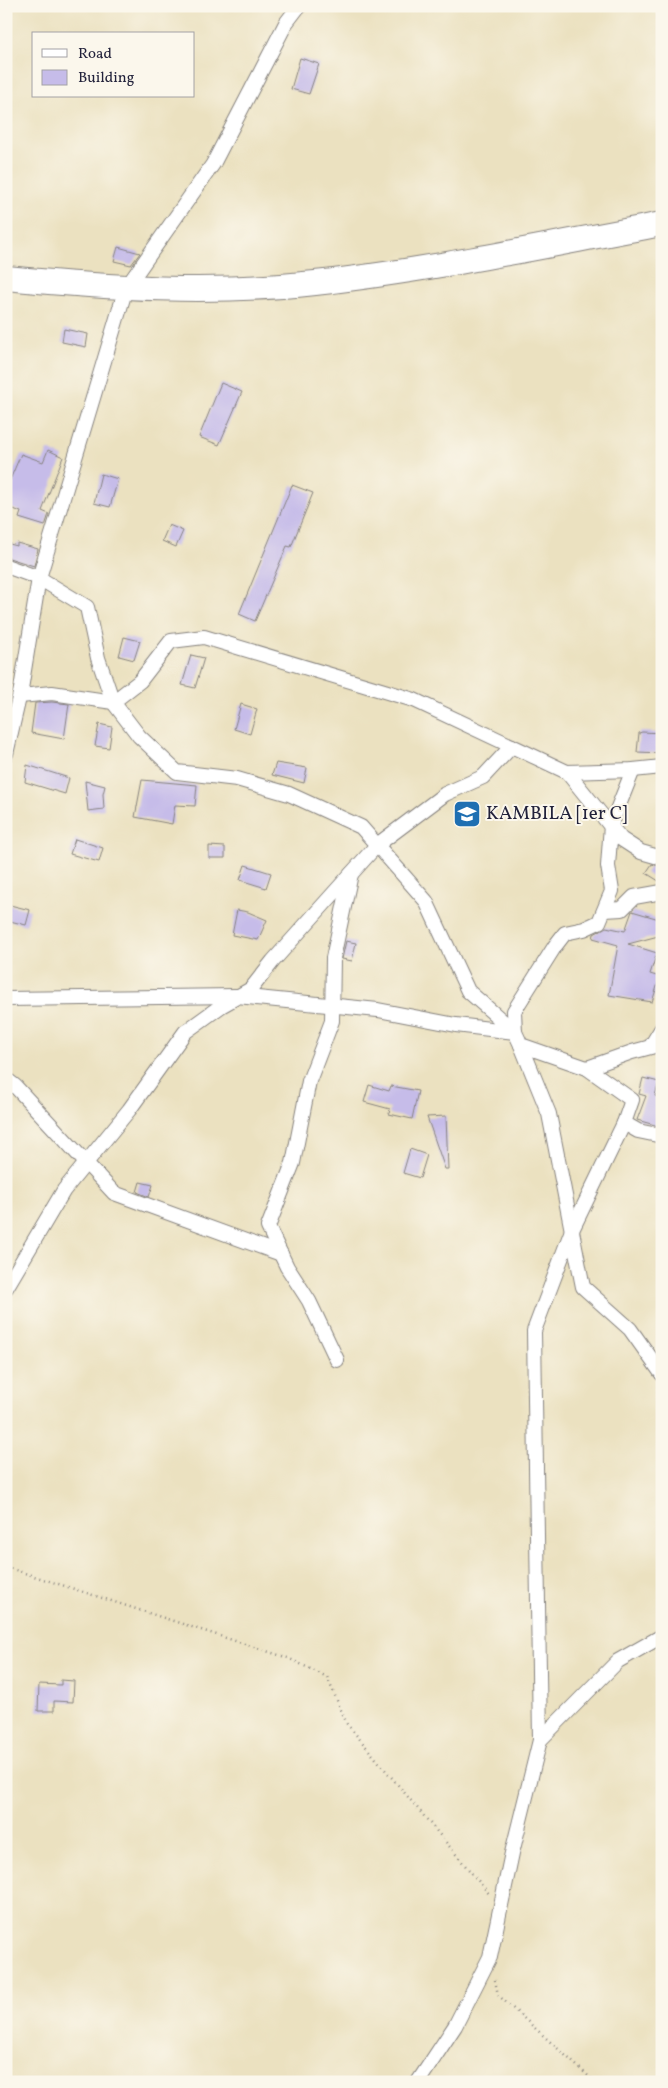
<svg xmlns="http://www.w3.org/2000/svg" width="668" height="2088" font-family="Vollkorn,serif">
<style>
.building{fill:#c6bce9}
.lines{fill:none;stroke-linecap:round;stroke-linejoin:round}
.minor-casing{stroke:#86827e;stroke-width:16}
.trunk-casing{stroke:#86827e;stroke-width:26}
.path{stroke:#86827e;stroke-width:2.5;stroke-dasharray:1 4;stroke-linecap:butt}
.minor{stroke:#fff;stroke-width:14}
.trunk{stroke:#fff;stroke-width:24}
.labels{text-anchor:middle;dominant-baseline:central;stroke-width:4;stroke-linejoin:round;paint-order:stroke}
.poi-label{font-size:19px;fill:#22223b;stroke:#fbf7ec;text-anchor:start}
</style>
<rect width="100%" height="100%" fill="#fbf7ec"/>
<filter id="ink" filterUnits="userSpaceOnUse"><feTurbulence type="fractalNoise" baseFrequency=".02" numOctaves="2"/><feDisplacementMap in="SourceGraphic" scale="10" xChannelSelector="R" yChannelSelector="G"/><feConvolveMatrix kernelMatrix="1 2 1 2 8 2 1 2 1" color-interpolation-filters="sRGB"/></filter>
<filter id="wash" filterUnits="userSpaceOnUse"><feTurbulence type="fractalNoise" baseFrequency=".0096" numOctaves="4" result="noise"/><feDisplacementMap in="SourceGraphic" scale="20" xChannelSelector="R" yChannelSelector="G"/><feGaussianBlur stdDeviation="1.12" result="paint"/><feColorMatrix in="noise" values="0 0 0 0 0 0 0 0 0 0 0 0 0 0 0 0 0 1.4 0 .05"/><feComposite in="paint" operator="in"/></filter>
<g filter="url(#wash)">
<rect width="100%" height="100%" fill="#ebe1c0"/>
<g id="blocks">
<g class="building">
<polygon points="300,58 319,64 309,94 291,89"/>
<polygon points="118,247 140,253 131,265 114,261"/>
<polygon points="64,329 88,334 86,347 62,342"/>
<polygon points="221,383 242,392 219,445 199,437"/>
<polygon points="48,450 63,457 42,511 49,514 45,526 19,518 21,512 6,506 6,489 21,454 43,462"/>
<polygon points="101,474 118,479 110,507 94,503"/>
<polygon points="292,485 313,493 291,547 287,546 255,621 239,614"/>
<polygon points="169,525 183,531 176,547 162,541"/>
<polygon points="6,543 17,546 17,543 38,549 34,566 6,557"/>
<polygon points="124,637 140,641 134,660 119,656"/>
<polygon points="191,655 204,658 195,688 182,685"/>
<polygon points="52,702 69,704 64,739 31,733 35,703"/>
<polygon points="241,704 257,709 250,734 234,729"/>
<polygon points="99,724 112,727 109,748 95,746"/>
<polygon points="642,732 662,733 662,753 637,752 639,733"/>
<polygon points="276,763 307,768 304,783 272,775"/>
<polygon points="27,765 69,778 65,794 25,782"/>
<polygon points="142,780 197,785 195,806 175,805 172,824 135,817"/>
<polygon points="85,781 105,786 103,794 104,809 88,811"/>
<polygon points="75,839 103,848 99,862 70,854"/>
<polygon points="209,846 225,847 225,858 209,858"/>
<polygon points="652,864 662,867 662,883 646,873"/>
<polygon points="245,865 271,873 266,888 240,880"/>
<polygon points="6,904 30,910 26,925 6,920"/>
<polygon points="237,910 248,912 267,920 258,940 232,935"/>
<polygon points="632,911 659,919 662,931 662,935 628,944 657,953 650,974 660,977 652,1002 609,995 618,945 593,938 594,934 606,927 625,931"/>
<polygon points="346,941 356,943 352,961 342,959"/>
<polygon points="643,1078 659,1082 655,1096 662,1099 662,1127 637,1120 646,1096 639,1094"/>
<polygon points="369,1085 389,1091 391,1086 418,1091 412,1119 389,1114 390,1109 364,1102"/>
<polygon points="446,1116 448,1169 445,1169 427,1117"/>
<polygon points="410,1149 427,1155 420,1178 403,1173"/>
<polygon points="140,1182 153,1185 149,1197 137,1192"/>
<polygon points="61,1680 74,1681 73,1702 54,1701 54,1711 38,1711 39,1684 61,1685"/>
</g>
</g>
</g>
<g filter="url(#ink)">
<use href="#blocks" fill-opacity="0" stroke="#86827e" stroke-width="1"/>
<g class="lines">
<g class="minor-casing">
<g id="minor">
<polyline points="6,566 39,578 87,607 98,658 113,702 139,736 177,772 237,779 289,794 361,827 426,901 468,991 515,1032 456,1025 378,1010 237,996 6,999"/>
<polyline points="20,696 52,693 113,702 140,681 171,641 204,637 414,700 567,772 633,770 662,767"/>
<polyline points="6,754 21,689 39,578 126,288 213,164 286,23 299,6"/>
<polyline points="633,770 611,825 608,866 612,891 599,922 584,929 565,933 555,946 514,1011 515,1032 521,1045 587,1068 632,1100 624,1123 638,1131 662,1136"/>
<polyline points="567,772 621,839 641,852 662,858"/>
<polyline points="605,910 622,909 634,897 662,892"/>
<polyline points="521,1045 549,1114 583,1287 630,1329 662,1374"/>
<polyline points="651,1046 662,1028"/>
<polyline points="587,1068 632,1052 662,1044"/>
<polyline points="6,1079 15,1086 114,1193 281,1254"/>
<polyline points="6,1288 64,1190 129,1110 185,1032 221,1006 251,989 273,961 377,845 445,794 483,777 512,746"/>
<polyline points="337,1360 309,1301 287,1267 268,1227 293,1163 309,1081 332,1021 333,958 351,874"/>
<polyline points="540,1740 534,1331 572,1230 624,1123"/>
<polyline points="418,2082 455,2026 490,1957 512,1853 540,1740 618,1661 662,1636"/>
</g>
</g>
<g class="trunk-casing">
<path id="trunk" d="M6 278C109 288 213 294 315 283 432 270 547 245 662 224"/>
</g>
<g class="path">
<polyline points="6,1567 288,1658 327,1677 347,1724 490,1895"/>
<polyline points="495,1980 498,1995 595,2082"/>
</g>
<use href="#minor" class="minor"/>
<use href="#trunk" class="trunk"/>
</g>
</g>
<defs>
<g id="school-square" transform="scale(1.4375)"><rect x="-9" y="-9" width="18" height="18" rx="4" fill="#1f6fb2" stroke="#fbf7ec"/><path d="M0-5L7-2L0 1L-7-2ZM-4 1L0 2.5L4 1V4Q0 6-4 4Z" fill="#fff"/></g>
</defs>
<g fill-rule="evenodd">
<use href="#school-square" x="467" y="814"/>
</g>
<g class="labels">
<g class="poi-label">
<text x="486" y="814">KAMBILA [1er C]</text>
</g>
</g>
<rect width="668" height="2088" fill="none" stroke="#fbf7ec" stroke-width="25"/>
<rect x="32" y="32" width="162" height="65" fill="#fbf7ec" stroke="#a4a2a5"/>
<rect x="42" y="49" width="25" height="8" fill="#ffffff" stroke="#a4a2a5"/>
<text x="78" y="58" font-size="15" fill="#22223b">Road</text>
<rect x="42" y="70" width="25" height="15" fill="#c6bce9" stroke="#a4a2a5"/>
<text x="78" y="82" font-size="15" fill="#22223b">Building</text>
</svg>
